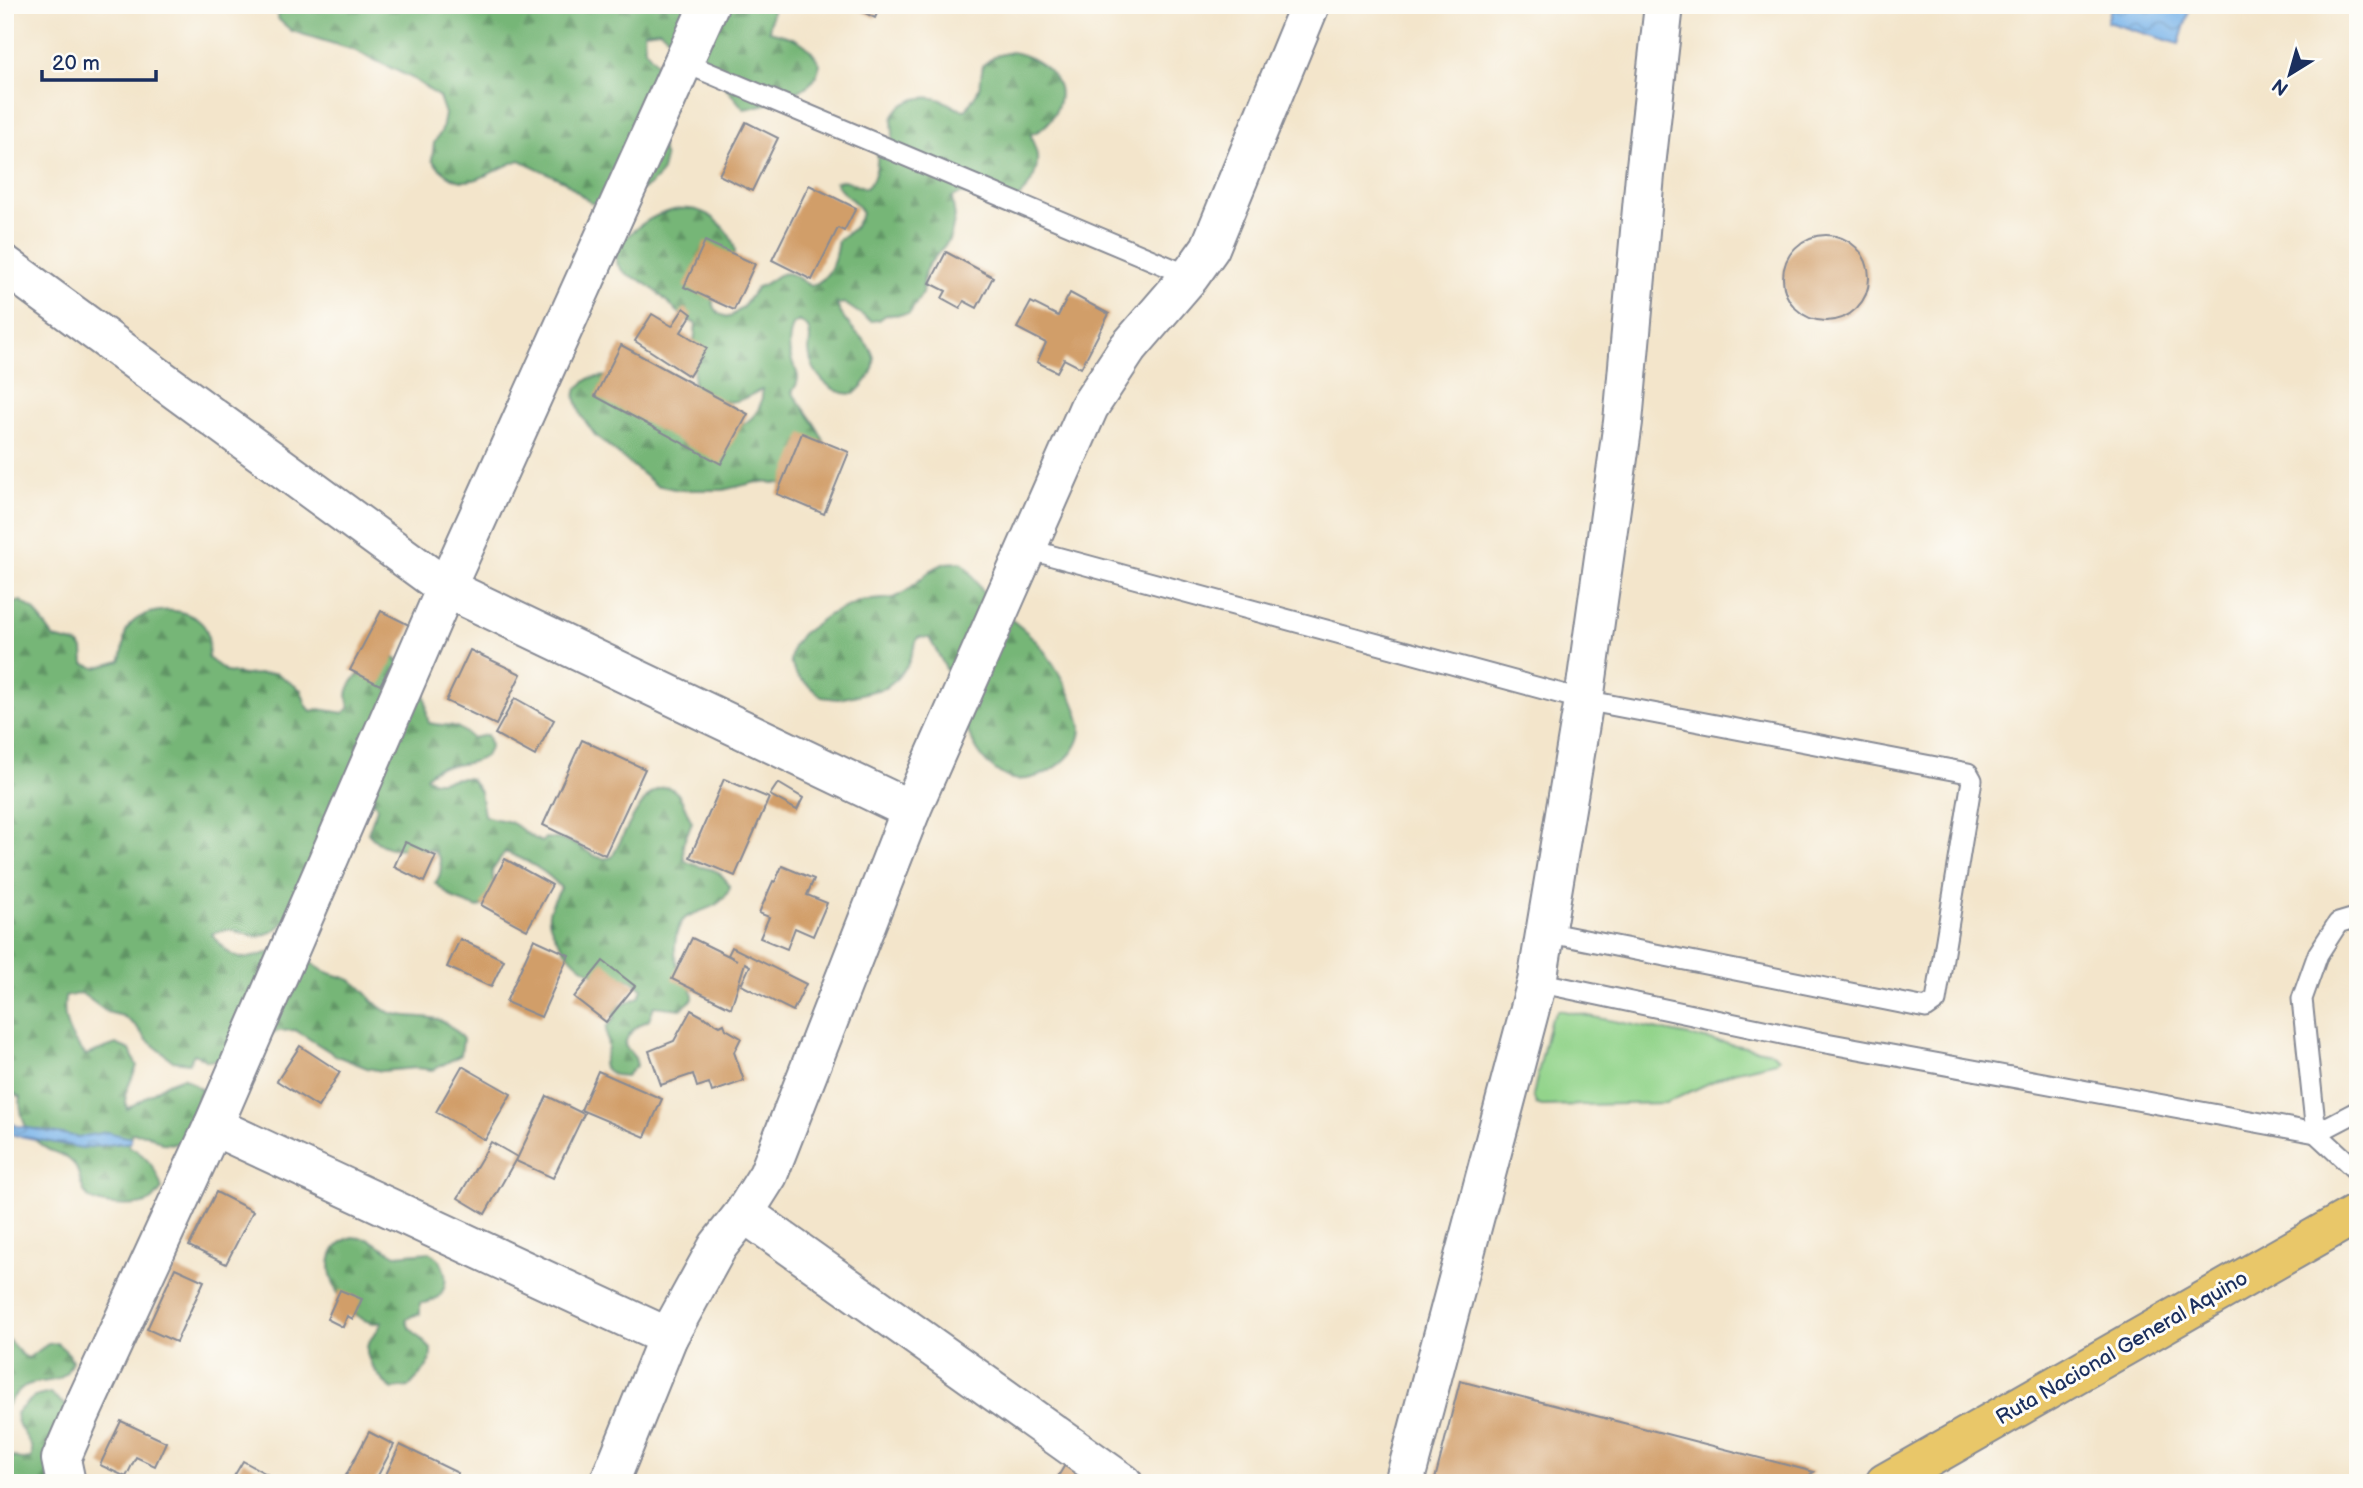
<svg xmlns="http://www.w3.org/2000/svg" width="2363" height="1488" font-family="'Balsamiq Sans',sans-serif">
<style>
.grass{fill:#93d48b;stroke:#578274;stroke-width:2}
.forest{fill:url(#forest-firs);stroke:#48726a;stroke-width:2}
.water{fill:url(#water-waves);stroke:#4a71a4;stroke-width:2}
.building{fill:#d19e69}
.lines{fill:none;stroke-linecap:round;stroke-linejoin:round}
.lane-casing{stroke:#878a94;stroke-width:23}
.street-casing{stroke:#878a94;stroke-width:42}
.highway-casing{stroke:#878a94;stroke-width:42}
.lane{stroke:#fff;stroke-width:19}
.street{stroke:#fff;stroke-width:38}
.highway{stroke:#e9c769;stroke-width:38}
.labels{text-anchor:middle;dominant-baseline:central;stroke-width:6;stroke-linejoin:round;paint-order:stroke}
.street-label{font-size:21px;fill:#1b2f5e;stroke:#fdfcf7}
</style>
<defs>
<pattern id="forest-firs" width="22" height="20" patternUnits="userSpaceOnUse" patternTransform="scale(1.75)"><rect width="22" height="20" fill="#76b677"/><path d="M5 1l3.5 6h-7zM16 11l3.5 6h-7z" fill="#609465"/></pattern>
<pattern id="water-waves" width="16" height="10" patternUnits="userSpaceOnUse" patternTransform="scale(1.75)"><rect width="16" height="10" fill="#78b3e9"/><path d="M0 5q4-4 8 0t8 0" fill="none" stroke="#6292c0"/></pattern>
</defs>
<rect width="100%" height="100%" fill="#fdfcf7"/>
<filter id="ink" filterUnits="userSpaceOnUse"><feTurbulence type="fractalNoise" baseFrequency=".0143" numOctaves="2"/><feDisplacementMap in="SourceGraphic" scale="14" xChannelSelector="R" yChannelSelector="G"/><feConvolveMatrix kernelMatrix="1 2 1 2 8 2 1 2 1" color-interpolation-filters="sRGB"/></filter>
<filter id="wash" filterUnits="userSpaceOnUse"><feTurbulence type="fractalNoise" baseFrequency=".00686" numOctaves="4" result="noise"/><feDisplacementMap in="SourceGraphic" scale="28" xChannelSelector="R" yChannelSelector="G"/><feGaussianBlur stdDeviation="1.57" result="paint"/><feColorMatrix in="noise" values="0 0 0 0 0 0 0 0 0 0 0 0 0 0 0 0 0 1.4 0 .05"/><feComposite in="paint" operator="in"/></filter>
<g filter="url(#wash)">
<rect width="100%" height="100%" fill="#f3e5cb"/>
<polygon class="grass" points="1558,1010 1771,1052 1779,1058 1776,1062 1733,1072 1666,1103 1542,1106 1536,1104 1533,1095 1550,1021"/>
<g class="forest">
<path d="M274 5H536C548 9 555 6 568 5 584 4 598 6 613 9L617 5H773L769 31C796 38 806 40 820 64 818 70 817 76 814 80 800 95 763 106 744 109L722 83 660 30 644 32 645 49 664 73 660 143 665 158 661 174 650 185 622 200 607 204 591 203 564 181 520 160C482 173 465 200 432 160L434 143 442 130 445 114 439 97 412 78 354 50 292 31 279 20Z"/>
<path d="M1011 52C1027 54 1048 65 1056 80 1067 100 1051 128 1031 134 1032 142 1036 148 1037 156 1039 182 1018 203 995 211 980 206 969 184 952 198L955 217 950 239 929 264 925 271 922 294 909 314 886 315 879 320 871 321 844 303 837 305C849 340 903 350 854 394 831 395 811 374 809 351 809 343 812 335 808 328 806 324 803 324 799 321L793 325C790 334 788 344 790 354 793 371 805 374 792 392 801 406 820 428 824 442L791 484 757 482 723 490H679L656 485 595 435 581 415 575 397 577 388 590 378 606 376 734 429C753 421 764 409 762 389 728 409 727 403 693 388L694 371 692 364 696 324C676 315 664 295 645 283 636 277 624 276 618 265 616 261 616 254 616 249 640 218 687 191 720 224 728 233 735 242 735 253L711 296C714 308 717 316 730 317L743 307 757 287C769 286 777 270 790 274 797 276 804 283 811 286 832 278 835 260 838 240L854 228 862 214C857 199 841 196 836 182L844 180 866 188C876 179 878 165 877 152 908 138 881 123 899 108 912 97 930 94 946 102 953 106 957 110 966 110L979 89 983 65 995 56Z"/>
<path d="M961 562C976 575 977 587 989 600 1002 614 1019 624 1033 638 1051 656 1074 696 1080 721 1088 753 1042 784 1013 779 1004 778 994 769 987 763 967 742 962 711 953 685 947 669 938 653 929 638L918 637 907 666 897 678 885 688 853 696 838 699 822 697 797 676 790 661 793 646 802 634 828 615 860 601 894 598 908 590 931 570 945 563Z"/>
<path d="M21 601 34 610 54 638 78 644 83 649 84 664 96 668 120 661C126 650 121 635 130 625 147 606 188 605 204 626 210 634 209 648 208 658L227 672 244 675 276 673 301 690 306 705 311 711 319 709 343 713 350 708C337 682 370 666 388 654 399 659 422 684 425 696 428 706 425 714 429 723 453 729 450 719 472 738L487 735C502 765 455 764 440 767 433 769 430 772 426 777 440 787 455 774 471 779L480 792 484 815C494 821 503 818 512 823 523 829 530 838 542 842L545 838C555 838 566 840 575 844 588 850 596 862 612 857 621 842 651 766 677 793 684 801 687 814 692 822L683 844 684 860C705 873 716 861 730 887 724 906 707 908 691 915 674 921 673 950 677 964 681 978 694 983 693 999L681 1009 654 1006 649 1020C638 1025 626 1033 625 1046L635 1058 637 1065 626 1076 614 1075 604 1068 603 1064 608 1048 606 1027 615 1018 613 1013 618 1007 639 997 642 988C621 970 612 980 591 972 575 966 546 931 549 913 550 904 557 896 561 888 548 872 525 859 505 852L492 871 494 886 493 901 478 908 454 899 435 883C443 874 444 854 430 850 406 844 389 858 368 833L377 808 374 800 299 910 274 931 259 937 227 929 212 934C245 983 263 939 297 954 306 959 315 966 324 971 333 975 346 977 354 982 368 991 374 1008 391 1013 422 1022 439 1008 463 1039L461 1055 433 1070 416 1068 382 1071 367 1068 337 1056 295 1030 279 1031 251 1041 224 1059 208 1061 194 1054 189 1063 173 1061 147 1040 136 1026 123 1016 107 1012 81 993 65 997C62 1021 69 1038 86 1055L116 1044 130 1050 137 1066 125 1094 127 1109 168 1083 183 1077 210 1095 194 1140 179 1144 162 1143 147 1134 131 1133 129 1146C147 1156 157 1169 162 1189 159 1192 155 1198 151 1201 139 1208 99 1207 88 1197 79 1188 81 1171 73 1163 65 1155 59 1154 49 1150 28 1139 20 1120 20 1097L5 1088V605Z"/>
<path d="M352 1237 368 1239 396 1255 430 1252C454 1267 450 1303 420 1303V1314L412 1316 406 1320 409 1327 431 1349C432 1368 420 1373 409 1387L393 1389C382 1383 365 1360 367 1347 369 1338 379 1331 382 1322 351 1332 301 1255 352 1237Z"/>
<path d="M5 1336 21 1354 28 1358 48 1344 57 1343 69 1354 72 1361C62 1390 46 1376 25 1386 16 1391 11 1401 5 1408Z"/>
<path d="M50 1393 71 1410V1483H5V1454L23 1460 31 1459C37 1441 16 1432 16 1413L34 1397Z"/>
</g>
<g class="water">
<polygon points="2112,5 2168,5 2189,11 2179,44 2107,22"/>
<polygon points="5,1120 17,1126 79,1137 107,1132 131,1138 131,1142 82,1148 14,1135 5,1130"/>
</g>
<g id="blocks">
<g class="building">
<polygon points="849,5 881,5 875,18"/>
<polygon points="746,122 778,138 752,191 719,175"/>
<polygon points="809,185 856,208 844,231 838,228 812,280 772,260"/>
<circle cx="1826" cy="278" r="43"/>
<polygon points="705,241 755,264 734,310 684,287"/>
<polygon points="946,252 993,277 977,308 964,301 960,308 942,298 946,291 930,283"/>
<polygon points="1070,293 1109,314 1081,368 1064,359 1057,372 1037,362 1046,343 1017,328 1031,302 1058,316"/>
<polygon points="684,308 692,314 681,332 707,348 689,376 635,341 652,314 672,326"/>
<polygon points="621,345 748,414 721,464 595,396"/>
<polygon points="802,433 849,452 824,514 777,494"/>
<polygon points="381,611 411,626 380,685 350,670"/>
<polygon points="470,650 521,674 496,725 446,701"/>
<polygon points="515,698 554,720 535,756 495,734"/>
<polygon points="582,740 645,769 605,855 543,825"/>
<polygon points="724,779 769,798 735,876 690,857"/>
<polygon points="778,783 803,798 797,810 770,795"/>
<polygon points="405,842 436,856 424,882 394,867"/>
<polygon points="505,859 552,885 527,930 481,905"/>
<polygon points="782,866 814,879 807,895 827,903 813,936 795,928 787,949 760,938 769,917 759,913 773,881 775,882"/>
<polygon points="692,938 737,960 728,955 732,947 806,984 793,1011 741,985 750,966 745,963 731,1008 672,979"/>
<polygon points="460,939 504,960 491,987 447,967"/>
<polygon points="534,939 569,955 541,1017 506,1002"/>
<polygon points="603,961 635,986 606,1022 574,997"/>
<polygon points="2357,1000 2358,1000 2358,1033 2349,1031"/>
<polygon points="691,1010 720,1026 724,1024 726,1029 741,1038 734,1052 744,1081 712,1092 709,1083 697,1087 693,1074 661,1085 649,1051 674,1041"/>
<polygon points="300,1046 340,1072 318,1107 277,1081"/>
<polygon points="462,1066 511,1094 485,1140 436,1112"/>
<polygon points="598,1071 662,1099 645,1137 581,1110"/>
<polygon points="547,1096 584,1114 553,1178 516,1161"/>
<polygon points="491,1142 517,1157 485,1214 458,1198"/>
<polygon points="216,1192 253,1211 226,1264 189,1246"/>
<polygon points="175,1268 204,1281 176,1342 147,1329"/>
<polygon points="340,1290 362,1299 353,1319 347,1316 343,1327 327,1319"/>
<polygon points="1460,1381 1814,1472 1797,1483 1434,1483"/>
<polygon points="121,1421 166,1442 155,1466 136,1457 126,1477 100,1465"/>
<polygon points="369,1432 394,1445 374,1483 342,1483"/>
<polygon points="400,1445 458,1473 454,1483 382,1483"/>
<polygon points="243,1461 270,1476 266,1483 230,1483"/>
<polygon points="1065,1465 1094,1483 1054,1483"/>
</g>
</g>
</g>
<g filter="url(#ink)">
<use href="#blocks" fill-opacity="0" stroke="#878a94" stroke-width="2"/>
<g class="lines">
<g class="lane-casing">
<g id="lane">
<polyline points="683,62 1190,276"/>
<polyline points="1027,549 1584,700 1968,773 1972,780 1936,1001 1926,1008 1545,932"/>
<polyline points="2358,917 2338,923 2318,954 2302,999 2316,1133 2358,1172"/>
<polyline points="1537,982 1815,1041 2316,1133 2358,1111"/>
</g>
</g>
<g class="street-casing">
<g id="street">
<polyline points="5,265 446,588 911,810"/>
<polyline points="213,1126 668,1337"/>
<polyline points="744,1213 1123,1483"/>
<polyline points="66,1483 61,1459 80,1415 213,1126 446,588 709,5"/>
<polyline points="609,1483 668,1337 718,1246 744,1213 768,1175 911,810 1089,407 1128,348 1190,276 1210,248 1310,5"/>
<polyline points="1404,1483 1537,982 1584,700 1623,422 1645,175 1664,5"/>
</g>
</g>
<g class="highway-casing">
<polyline id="highway" points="1885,1483 2358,1213"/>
</g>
<use href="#lane" class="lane"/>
<use href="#street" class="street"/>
<use href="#highway" class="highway"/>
</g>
</g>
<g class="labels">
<g class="street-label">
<text transform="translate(2122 1348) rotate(-30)">Ruta Nacional General Aquino</text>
</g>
</g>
<rect width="2363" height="1488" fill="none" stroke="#fdfcf7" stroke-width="28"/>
<g transform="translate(2290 74) rotate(217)" stroke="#fdfcf7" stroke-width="5" paint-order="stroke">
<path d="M0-5L12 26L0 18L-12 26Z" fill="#1b2f5e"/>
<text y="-10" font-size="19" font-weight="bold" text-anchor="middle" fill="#1b2f5e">N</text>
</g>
<path d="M42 70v10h114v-10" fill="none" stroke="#1b2f5e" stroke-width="3.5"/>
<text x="52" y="70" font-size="21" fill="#1b2f5e" stroke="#fdfcf7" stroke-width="5" paint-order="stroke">20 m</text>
</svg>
